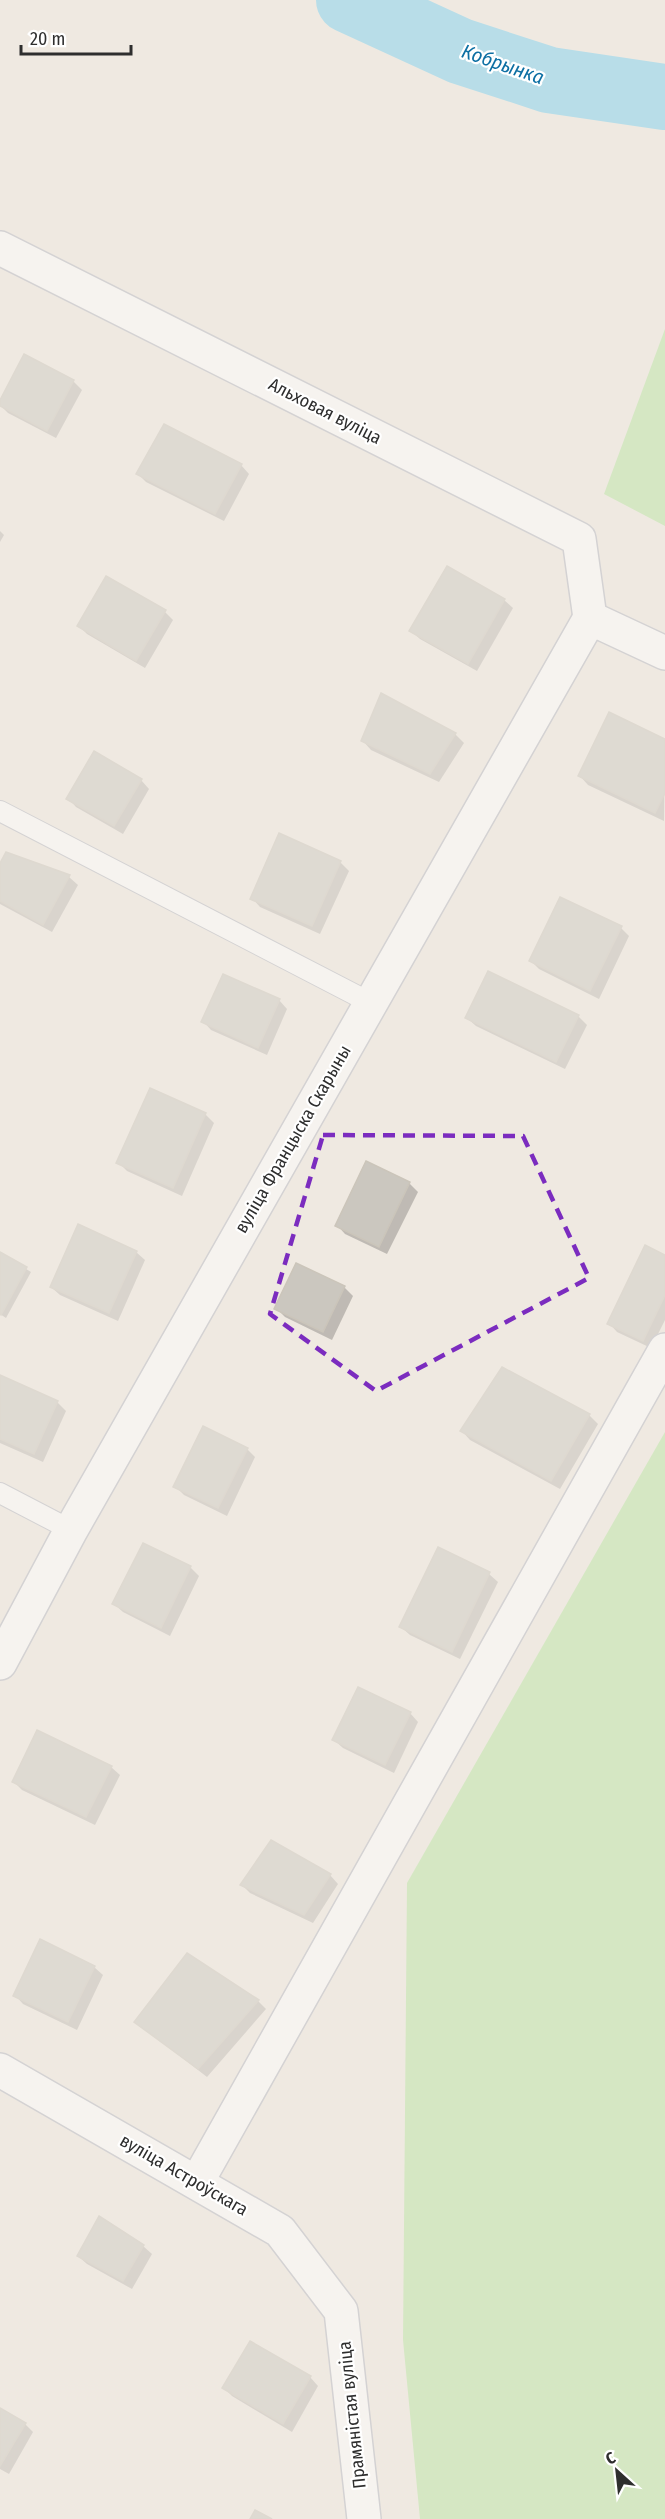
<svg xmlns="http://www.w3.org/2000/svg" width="665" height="2519" font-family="'Fira Sans Condensed',sans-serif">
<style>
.green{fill:#b6e59e}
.shadow{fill:#0003}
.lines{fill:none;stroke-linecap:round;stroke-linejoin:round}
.river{stroke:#75cff0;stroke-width:66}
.building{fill:#cbc7bf;stroke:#cbc5ba;stroke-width:1.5}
.service-casing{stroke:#b4b7c1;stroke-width:22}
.minor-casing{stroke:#b4b7c1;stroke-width:36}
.service{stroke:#fff;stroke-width:20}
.minor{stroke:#fff;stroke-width:33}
.marked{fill:none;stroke:#7b2cbf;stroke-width:4.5;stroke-dasharray:12 8;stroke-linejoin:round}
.labels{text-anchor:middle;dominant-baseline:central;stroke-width:4.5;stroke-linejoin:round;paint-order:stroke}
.street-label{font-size:18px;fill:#2e2e2e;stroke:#fff}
.water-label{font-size:20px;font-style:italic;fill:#0d6fa3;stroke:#fff}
</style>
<rect width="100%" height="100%" fill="#efe9e1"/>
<g class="green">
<polygon points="665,329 665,526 604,494"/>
<polygon points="665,1432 665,2519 420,2519 403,2340 407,1883"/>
</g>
<g class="shadow">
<polygon points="73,381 82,390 56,438 8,413 0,405 0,403"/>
<polygon points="241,465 249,474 224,521 146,482 138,474"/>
<polygon points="0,531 4,535 0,542"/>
<polygon points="504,600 513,608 477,671 420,639 411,631"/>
<polygon points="165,612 173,620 145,668 87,634 79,626"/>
<polygon points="455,734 464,743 439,782 371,750 363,741"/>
<polygon points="665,740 664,821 588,785 580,776"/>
<polygon points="141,780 149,789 123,834 76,807 68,798"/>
<polygon points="7,853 69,877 78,885 52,932 0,904 0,866"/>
<polygon points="340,862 349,871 320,934 260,907 252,898"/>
<polygon points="621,928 629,936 599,999 539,969 531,961"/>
<polygon points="279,1000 287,1009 267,1055 211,1030 203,1021"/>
<polygon points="578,1016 587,1025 565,1069 476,1026 467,1018"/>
<polygon points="150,1090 206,1115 214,1123 182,1196 127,1171 118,1162"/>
<polygon points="409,1183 418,1192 387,1254 345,1234 337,1225"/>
<polygon points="136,1252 145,1260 118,1321 60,1295 51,1287"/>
<polygon points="0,1253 31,1272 6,1318 0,1314"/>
<polygon points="665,1257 665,1320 651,1348 617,1332 609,1323"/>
<polygon points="297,1265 344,1287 353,1296 332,1340 285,1317 276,1308"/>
<polygon points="0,1377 57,1402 66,1411 43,1462 0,1443"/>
<polygon points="589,1415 598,1424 560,1489 470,1440 462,1431"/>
<polygon points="247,1449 255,1457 227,1516 184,1495 175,1486"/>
<polygon points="143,1545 190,1567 199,1576 170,1636 123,1612 114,1604"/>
<polygon points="489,1574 498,1582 460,1659 410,1635 401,1627"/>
<polygon points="410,1713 418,1722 394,1773 343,1748 334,1740"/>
<polygon points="111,1767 120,1775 95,1825 22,1790 14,1782"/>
<polygon points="330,1875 338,1884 313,1923 250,1893 242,1885"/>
<polygon points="94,1967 103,1975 77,2030 23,2004 15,1995"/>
<polygon points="258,2001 266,2009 207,2077 136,2022"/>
<polygon points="143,2246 152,2254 132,2289 87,2264 78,2256"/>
<polygon points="310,2377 318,2386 292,2432 232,2396 224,2388"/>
<polygon points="0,2409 25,2424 33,2432 9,2474 0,2469"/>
</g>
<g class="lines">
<polyline class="river" points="349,0 460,51 549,80 665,97"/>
</g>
<g class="building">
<polygon points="24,354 74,380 47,431 0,406 0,400"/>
<polygon points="164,424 242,464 215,514 136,474"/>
<polygon points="447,566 505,599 468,664 409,631"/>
<polygon points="106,576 166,610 136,661 77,626"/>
<polygon points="381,693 456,733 430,774 361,741"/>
<polygon points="609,712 665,739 665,793 655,813 578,776"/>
<polygon points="94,751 142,779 114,826 66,799"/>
<polygon points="279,833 341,861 312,926 250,899"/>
<polygon points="6,852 70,875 43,925 0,901 0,863"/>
<polygon points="560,897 622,926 590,991 529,961"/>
<polygon points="488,971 579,1015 556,1062 465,1018"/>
<polygon points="223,974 280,999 258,1048 201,1022"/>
<polygon points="150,1088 206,1113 173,1188 116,1163"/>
<polygon points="366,1161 410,1182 379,1247 335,1226"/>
<polygon points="78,1224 137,1251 109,1313 50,1287"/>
<polygon points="645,1245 665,1255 665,1295 643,1341 607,1324"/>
<polygon points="0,1252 27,1267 1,1315 0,1314"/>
<polygon points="296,1263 345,1286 323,1332 274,1309"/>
<polygon points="502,1367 590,1414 551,1481 460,1431"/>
<polygon points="0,1375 58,1401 34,1454 0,1439"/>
<polygon points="203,1426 248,1448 218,1508 173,1487"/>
<polygon points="143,1543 191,1566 161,1628 112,1604"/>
<polygon points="438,1547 490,1572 452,1652 399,1627"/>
<polygon points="358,1687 411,1712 385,1765 332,1740"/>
<polygon points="37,1730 112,1766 86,1817 12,1782"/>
<polygon points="271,1840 331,1874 304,1915 240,1885"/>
<polygon points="40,1939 95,1966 68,2022 13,1996"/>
<polygon points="187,1953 259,2000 198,2069 134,2022"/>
<polygon points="99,2216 144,2245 123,2281 77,2256"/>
<polygon points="250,2341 311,2376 283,2424 222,2388"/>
<polygon points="0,2408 26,2423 0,2466"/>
<polygon points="255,2510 272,2519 250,2519"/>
</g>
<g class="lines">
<g class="service-casing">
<g id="service">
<polyline points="0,811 371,1003"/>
<polyline points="0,1493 71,1530"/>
</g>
</g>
<g class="minor-casing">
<g id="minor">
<polyline points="0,248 579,539 590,618"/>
<polyline points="590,618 665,653"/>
<polyline points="0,1663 71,1530 590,618"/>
<polyline points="0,2070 280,2231 341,2311 364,2519"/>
<polyline points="197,2182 665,1350"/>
</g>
</g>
<use href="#service" class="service"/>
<use href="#minor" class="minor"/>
</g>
<path d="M0 0H665V2519H0ZM323 1135 523 1136 589 1278 376 1391 270 1314Z" fill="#efe9e1" fill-opacity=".55" fill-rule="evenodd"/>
<path class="marked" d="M323 1135 523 1136 589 1278 376 1391 270 1314Z"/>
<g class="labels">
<g class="street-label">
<text transform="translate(325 411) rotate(27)">Альховая вуліца</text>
<text transform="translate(293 1139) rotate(-60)">вуліца Францыска Скарыны</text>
<text transform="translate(184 2175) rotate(30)">вуліца Астроўскага</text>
<text transform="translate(352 2415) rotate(-96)">Прамяністая вуліца</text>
</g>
<g class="water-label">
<text transform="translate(503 64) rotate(19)">Кобрынка</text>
</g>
</g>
<g transform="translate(617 2471) rotate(333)" stroke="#ffffff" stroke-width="4.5" paint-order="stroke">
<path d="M0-4.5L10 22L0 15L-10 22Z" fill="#2e2e2e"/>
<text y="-9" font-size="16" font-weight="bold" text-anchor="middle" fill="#2e2e2e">С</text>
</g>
<path d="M21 45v9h110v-9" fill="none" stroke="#2e2e2e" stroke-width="3"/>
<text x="30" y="45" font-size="18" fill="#2e2e2e" stroke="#ffffff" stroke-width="4.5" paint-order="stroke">20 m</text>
</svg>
